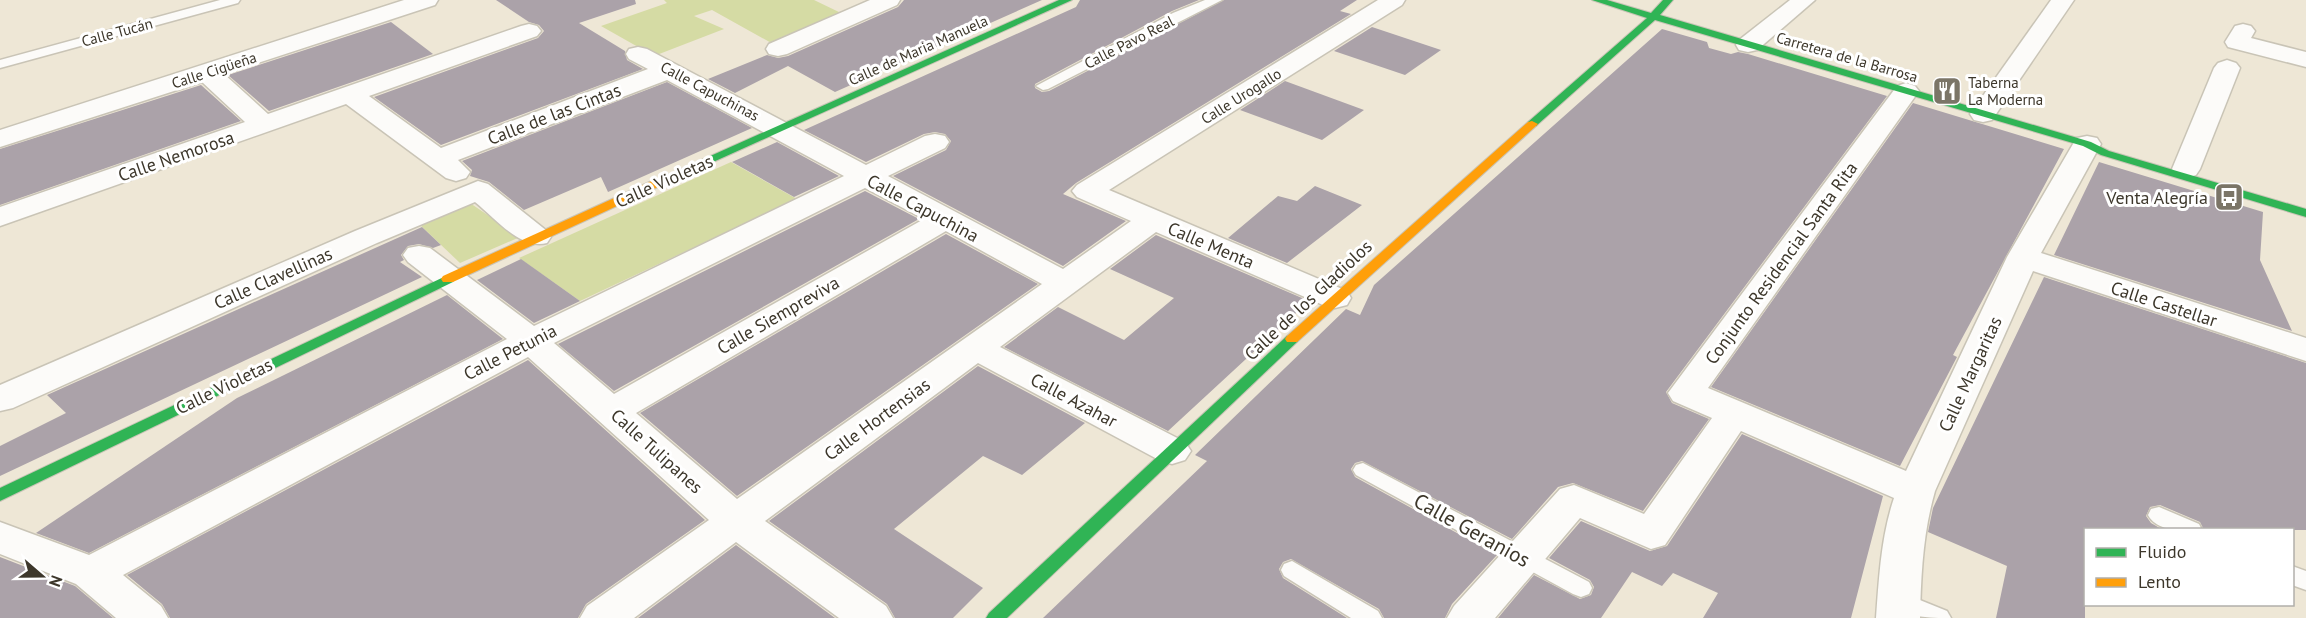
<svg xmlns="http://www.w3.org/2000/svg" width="2306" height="618" font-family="'PT Sans',sans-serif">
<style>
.green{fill:#d5dba4}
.building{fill:#aba2a9}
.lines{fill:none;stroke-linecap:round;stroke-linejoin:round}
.lane-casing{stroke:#c9c4b6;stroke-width:3}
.street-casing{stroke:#c9c4b6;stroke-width:3}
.fast-casing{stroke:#c9c4b6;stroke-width:2}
.slow-casing{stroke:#c9c4b6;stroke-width:2}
.lane{fill:#fcfbf9;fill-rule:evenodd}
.street{fill:#fcfbf9;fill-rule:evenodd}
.fast{fill:#30b455;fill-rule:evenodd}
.slow{fill:#ff9f0a;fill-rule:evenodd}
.labels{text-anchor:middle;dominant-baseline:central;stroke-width:6;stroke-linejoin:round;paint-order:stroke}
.far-street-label{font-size:15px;fill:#3d372b;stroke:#fff}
.far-poi-label{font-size:15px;fill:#3d372b;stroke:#fff;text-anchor:start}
.street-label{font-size:18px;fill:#3d372b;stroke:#fff}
.poi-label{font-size:18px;fill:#3d372b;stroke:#fff;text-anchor:end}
.near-street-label{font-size:21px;fill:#3d372b;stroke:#fff}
</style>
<rect width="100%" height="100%" fill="#eee7d6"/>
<g class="green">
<polygon points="664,0 814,0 841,13 775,45 712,10 694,16 724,29 654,56 601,26 667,3"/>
<polygon points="731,162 797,199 580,301 519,258"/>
<polygon points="467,201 520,237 460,263 417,222"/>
</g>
<g class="building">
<polygon points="496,0 635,0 636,4 579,23 625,51 627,60 643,69 441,145 374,97 538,38 544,31 539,25 529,22"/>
<polygon points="904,0 1042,0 835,92 788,66 735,93 708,79 767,55 778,58 788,56 898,7"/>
<polygon points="1080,0 1199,0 1172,11 1035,84 1035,88 1042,92 1049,91 1224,0 1357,0 1340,11 1351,14 1076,183 1063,194 1126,221 1063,266 893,176 946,150 951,141 945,134 935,132 924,134 866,162 804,130 1076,7"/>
<polygon points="391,22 433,54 269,111 228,75"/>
<polygon points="1372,27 1441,50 1405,75 1334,51"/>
<polygon points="1662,29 1707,42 1709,48 1731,54 1738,52 1748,54 1887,96 1666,392 1672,403 1709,419 1643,511 1573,483 1558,487 1512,539 1362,461 1355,463 1351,469 1355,477 1497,555 1452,604 1445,618 1384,618 1379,609 1291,559 1283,562 1279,569 1283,578 1347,618 1043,618 1207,461 1195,455 1346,309 1360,315 1374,285"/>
<polygon points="1285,81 1364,110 1322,140 1240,110"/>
<polygon points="667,82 752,128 608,192 601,177 524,210 489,182 470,176 472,170 462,161"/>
<polygon points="201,85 241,121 0,205 0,149"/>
<polygon points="1913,103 2064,149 1953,355 1957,357 1900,466 1711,387"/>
<polygon points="777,142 839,176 794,197 732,162"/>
<polygon points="2099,162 2263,212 2260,260 2292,331 2054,255"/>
<polygon points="1315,186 1362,205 1287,263 1228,238 1278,196 1297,201"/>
<polygon points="865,191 919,219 614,391 558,344"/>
<polygon points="422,227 441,245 433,248 419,244 408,246 401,255 404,260 400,262 422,277 0,476 0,446 66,413 47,395"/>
<polygon points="946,234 1038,284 737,496 640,413"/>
<polygon points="1156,235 1309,301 1168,431 1004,347 1058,307 1124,340 1174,298 1110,269"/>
<polygon points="521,259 580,301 534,323 477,280"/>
<polygon points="2044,277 2306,363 2306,530 2204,530 2200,522 2160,505 2150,507 2146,516 2151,523 2163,530 2085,530 2085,618 1996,618 2007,566 1928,532 1933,508"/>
<polygon points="447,295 503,339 89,553 36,533 237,398"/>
<polygon points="528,360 705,520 586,604 578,618 170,618 162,604 127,575"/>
<polygon points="978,366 1085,423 1022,475 983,456 894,529 983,588 953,618 895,618 887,604 769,521"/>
<polygon points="1742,434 1883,496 1851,618 1703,618 1718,593 1673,573 1662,586 1632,572 1601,618 1498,618 1534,575 1580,599 1591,595 1594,587 1590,580 1549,558 1581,521 1650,551 1667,546"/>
<polygon points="736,545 835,618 638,618"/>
<polygon points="0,557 75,586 113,618 0,618"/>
</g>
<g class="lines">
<g class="lane-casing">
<g id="lane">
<polygon points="220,0 240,0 238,3 0,68 0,60"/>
<polygon points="1205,0 1222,0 1048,89 1043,90 1036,86 1173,13"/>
<polygon points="1363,463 1589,582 1592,588 1589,594 1581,597 1573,594 1356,475 1353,470 1356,465"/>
<path d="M2159 507 2199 524 2202 530C2184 530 2158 533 2148 515L2151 509Z"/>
<polygon points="1292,561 1378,611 1382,618 1351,618 1284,576 1281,570 1284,564"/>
<polygon points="2292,566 2306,571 2306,590 2292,585"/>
<path d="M1900 592 1947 611 1951 618C1931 618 1899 618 1888 601L1892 594Z"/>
</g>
</g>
<g class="street-casing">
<g id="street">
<path d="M404 0H438L435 5 224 74 268 114 521 26 529 24 537 26 541 31 537 36 369 96 441 148 648 69 629 59 626 54 629 49 638 47 647 49 866 165 925 136 935 134 945 136 949 142 945 148 888 176 1063 269 1131 221 1077 197 1072 191 1077 185 1378 0H1405L1402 5 1109 190 1347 291 1351 298 1347 305 1335 308 1323 305 1156 232 1000 347 1185 442 1191 451 1185 460 1172 464 1159 460 978 363 765 521 886 606 893 618H839L736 542 634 618H580L587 606 709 520 528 357 123 575 161 606 168 618H116L76 584 0 554V522L89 555 507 339 408 262 403 255 408 248 419 246 430 248 534 326 844 176 667 80 458 160 470 172 466 178 456 181 446 178 346 104 0 226V207L245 122 202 82 0 147V130ZM865 188 924 219 614 394 554 343ZM946 231 1042 284 737 499 636 413Z"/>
<polygon points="870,0 900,0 897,5 787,54 778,56 769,54 766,49 769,44"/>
<polygon points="1790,0 1815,0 1757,50 1748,52 1739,50 1736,45 1739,40"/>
<polygon points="2051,0 2074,0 1992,120 1983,122 1974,120 1970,114"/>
<polygon points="2243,24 2251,26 2255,31 2251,38 2306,52 2306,67 2228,47 2225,42 2235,26"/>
<polygon points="2227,60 2236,63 2240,68 2200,169 2196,175 2186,178 2176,175 2172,169 2214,68 2218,63"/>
<path d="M1906 83 1915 86 1919 91 1708 388 1906 471 2007 257 2073 144 2077 138 2087 136 2097 138 2101 144 2041 253 2306 338V361L2033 271 1935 491C1923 533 1921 574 1920 618H1876C1879 577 1881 537 1894 498L1741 431 1665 545 1651 549 1580 518 1495 618H1447L1454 606 1560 489 1574 485 1644 514 1712 418 1673 401 1668 393 1897 86Z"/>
<path d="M478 181 488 184 547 231 551 237 547 243C520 250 495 218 475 202L377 243 13 408 0 411V385L355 231Z"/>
</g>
</g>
<g class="fast-casing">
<g id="fast">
<polygon points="1059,0 1072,0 660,186 652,186 650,183"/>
<polygon points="1592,0 1607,0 1651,13 1663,0 1673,0 1660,15 2091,142 2109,151 2306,209 2306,217 2101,155 2083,146 1655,20 1536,126 1528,126 1528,122 1647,18"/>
<polygon points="448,275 455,279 453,282 0,501 0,488"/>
<polygon points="1292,335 1299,339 1297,342 1007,618 986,618 989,613 1287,336"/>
</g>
</g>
<g class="slow-casing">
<g id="slow">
<polygon points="1532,121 1538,124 1536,126 1297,342 1287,342 1285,339 1287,336 1528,122"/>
<polygon points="656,179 660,180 662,183 660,186 453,282 443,282 441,279 443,276"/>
</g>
</g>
<use href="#lane" class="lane"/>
<use href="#street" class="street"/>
<use href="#fast" class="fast"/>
<use href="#slow" class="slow"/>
</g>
<defs>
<g id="restaurant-square" transform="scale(1.5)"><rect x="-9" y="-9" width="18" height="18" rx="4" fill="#7b7567" stroke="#fff"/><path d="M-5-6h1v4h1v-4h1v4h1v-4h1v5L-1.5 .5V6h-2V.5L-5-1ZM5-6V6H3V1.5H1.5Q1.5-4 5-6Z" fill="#fff"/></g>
<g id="bus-square" transform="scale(1.5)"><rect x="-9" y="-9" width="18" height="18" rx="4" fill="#7b7567" stroke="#fff"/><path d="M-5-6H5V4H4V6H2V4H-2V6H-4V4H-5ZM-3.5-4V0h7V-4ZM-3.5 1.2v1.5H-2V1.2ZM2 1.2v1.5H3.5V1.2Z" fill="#fff"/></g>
</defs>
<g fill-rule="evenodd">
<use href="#restaurant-square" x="1947" y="91"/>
<use href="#bus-square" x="2229" y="197"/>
</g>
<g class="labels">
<g class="far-street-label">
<text transform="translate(117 32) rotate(-15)">Calle Tucán</text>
<text transform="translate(1129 42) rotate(-27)">Calle Pavo Real</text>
<text transform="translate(918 50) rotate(-24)">Calle de Maria Manuela</text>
<text transform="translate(1847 57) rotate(16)">Carretera de la Barrosa</text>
<text transform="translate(214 70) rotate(-18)">Calle Cigüeña</text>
<text transform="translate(710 91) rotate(28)">Calle Capuchinas</text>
<text transform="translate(1241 96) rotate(-32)">Calle Urogallo</text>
</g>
<g class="far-poi-label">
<text x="1968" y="82">Taberna<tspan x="1968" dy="17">La Moderna</tspan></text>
</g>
<g class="street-label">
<text transform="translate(554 114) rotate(-21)">Calle de las Cintas</text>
<text transform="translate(176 156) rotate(-19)">Calle Nemorosa</text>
<text transform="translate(664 181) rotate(-24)">Calle Violetas</text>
<text transform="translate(923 208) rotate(28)">Calle Capuchina</text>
<text transform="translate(1211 245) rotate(23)">Calle Menta</text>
<text transform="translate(1781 263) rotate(-54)">Conjunto Residencial Santa Rita</text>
<text transform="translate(273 278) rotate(-24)">Calle Clavellinas</text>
<text transform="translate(1308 300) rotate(-43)">Calle de los Gladiolos</text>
<text transform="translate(2164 304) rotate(18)">Calle Castellar</text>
<text transform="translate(778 315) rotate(-30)">Calle Siempreviva</text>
<text transform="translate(510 352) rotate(-27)">Calle Petunia</text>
<text transform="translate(1970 374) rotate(-65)">Calle Margaritas</text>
<text transform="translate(224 386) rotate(-26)">Calle Violetas</text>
<text transform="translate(1074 400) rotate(28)">Calle Azahar</text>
<text transform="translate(877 419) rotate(-36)">Calle Hortensias</text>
<text transform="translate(657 451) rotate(42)">Calle Tulipanes</text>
</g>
<g class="poi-label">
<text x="2208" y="197">Venta Alegría</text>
</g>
<g class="near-street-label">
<text transform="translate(1472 530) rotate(29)">Calle Geranios</text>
</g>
</g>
<rect x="2084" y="528" width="210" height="78" fill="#ffffff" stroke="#b1afaa" stroke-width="1.5"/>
<rect x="2096" y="548" width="30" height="9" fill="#30b455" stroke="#b1afaa" stroke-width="1.5"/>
<text x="2138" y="558" font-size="18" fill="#3d372b">Fluido</text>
<rect x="2096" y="578" width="30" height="9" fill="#ff9f0a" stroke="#b1afaa" stroke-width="1.5"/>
<text x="2138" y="588" font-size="18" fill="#3d372b">Lento</text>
<g transform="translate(42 576) rotate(110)" stroke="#ffffff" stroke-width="4.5" paint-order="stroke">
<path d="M0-4.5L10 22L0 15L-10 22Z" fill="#3d372b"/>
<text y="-9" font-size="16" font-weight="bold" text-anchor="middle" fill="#3d372b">N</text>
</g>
</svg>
